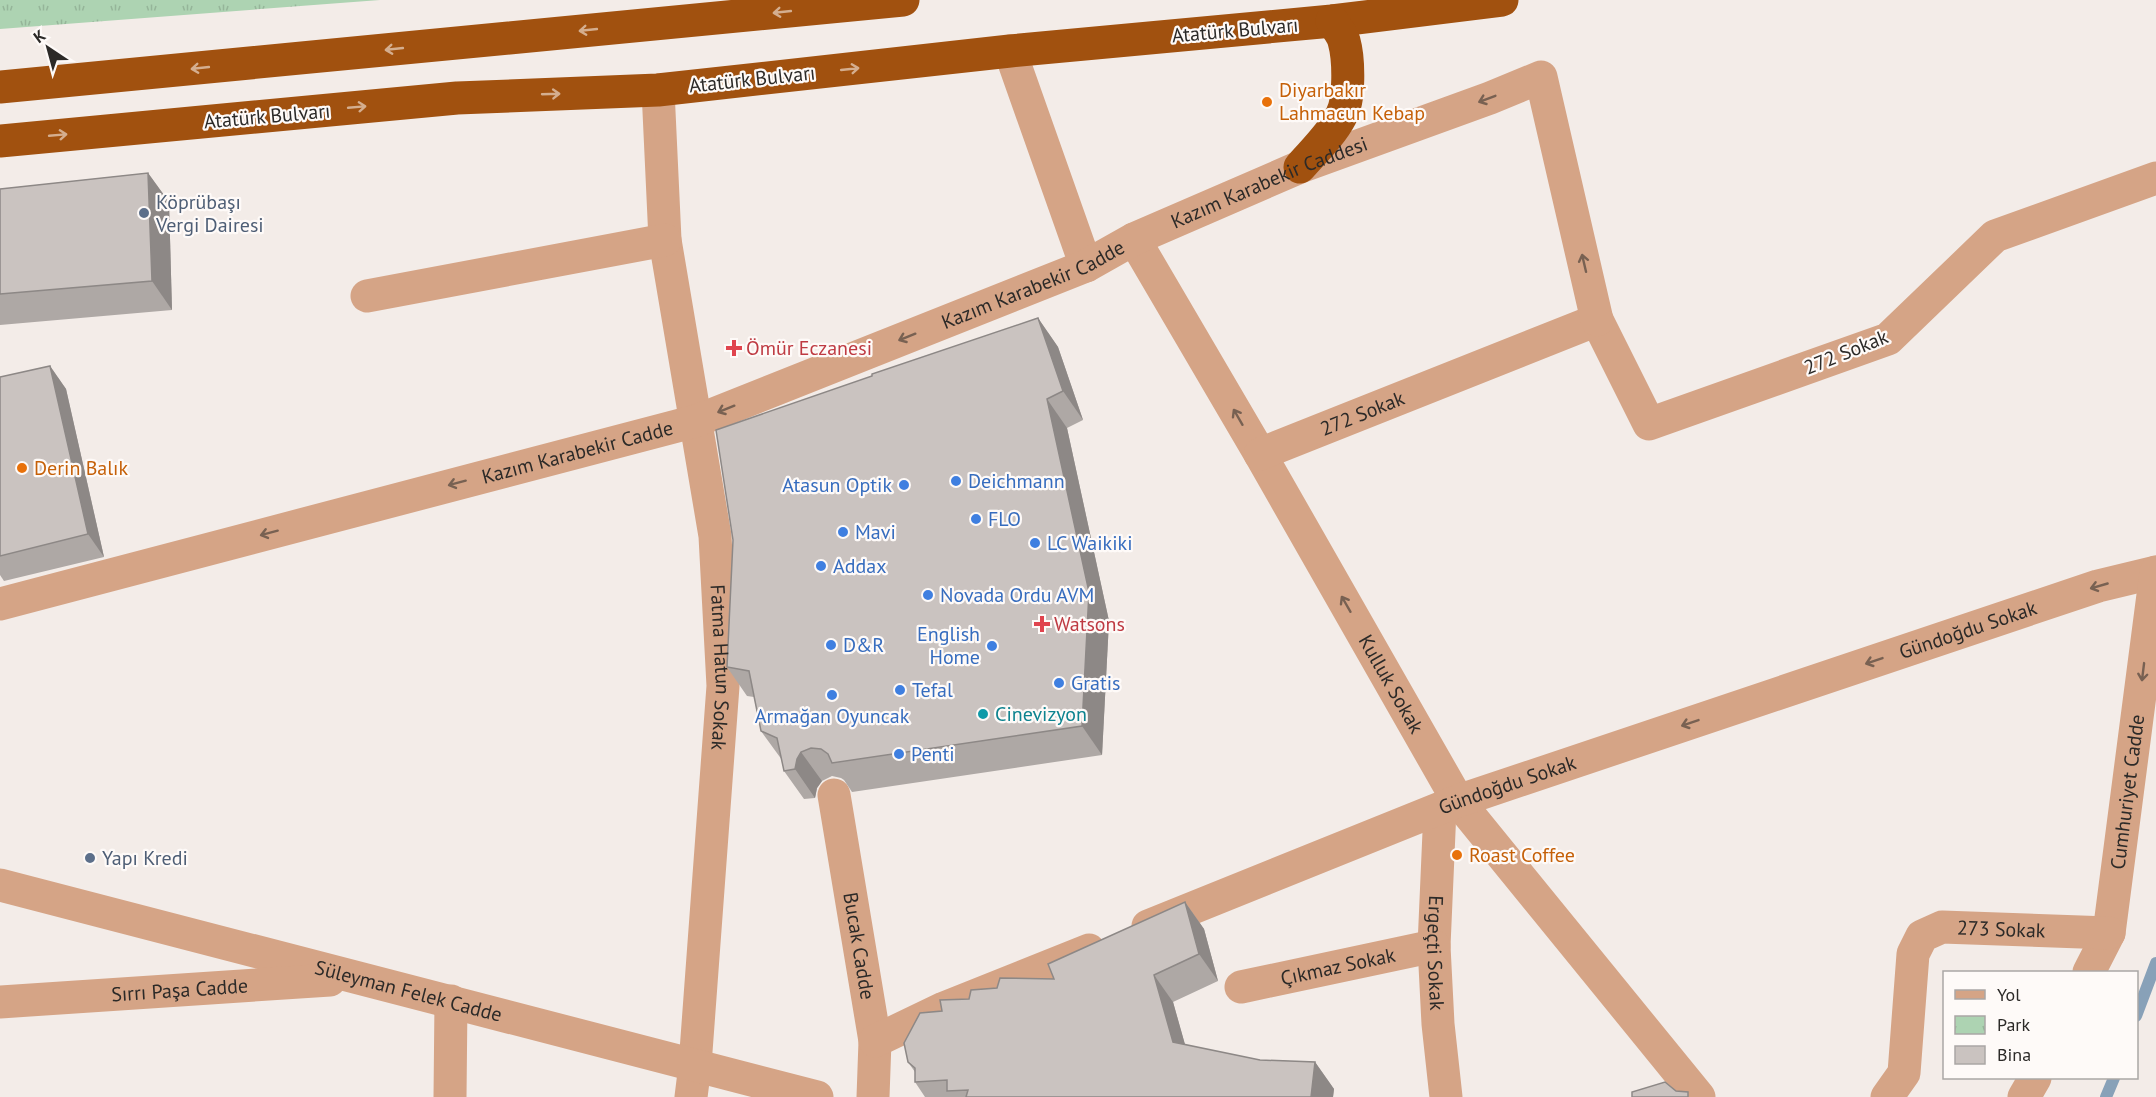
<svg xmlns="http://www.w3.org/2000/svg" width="2156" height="1097" font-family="'PT Sans',sans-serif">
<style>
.park{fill:url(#park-tufts)}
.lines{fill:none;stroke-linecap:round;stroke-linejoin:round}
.stream{stroke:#88a1b8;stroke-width:12}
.minor{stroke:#d5a486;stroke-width:33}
.highway{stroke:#a1510f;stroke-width:33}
.wall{fill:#aea8a5}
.shaded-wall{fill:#8d8886}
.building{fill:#cac3c0;stroke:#8d8886;stroke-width:1.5}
.oneway{stroke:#d4ae8f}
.oneway2{stroke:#786152}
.food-dot{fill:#e8710a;stroke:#fefaf8;stroke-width:2}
.service-dot{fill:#5c6f8a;stroke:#fefaf8;stroke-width:2}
.health-dot{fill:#e0444e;stroke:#fefaf8;stroke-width:2}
.shop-dot{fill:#3f7fe0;stroke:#fefaf8;stroke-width:2}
.culture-dot{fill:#0f9aa8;stroke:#fefaf8;stroke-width:2}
.labels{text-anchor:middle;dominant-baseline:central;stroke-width:4.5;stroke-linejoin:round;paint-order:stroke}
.street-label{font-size:20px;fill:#2c2a28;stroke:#fefaf8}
.food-label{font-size:20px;fill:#c56008;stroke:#fefaf8;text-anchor:start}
.service-label{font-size:20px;fill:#4e5e75;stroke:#fefaf8;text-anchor:start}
.health-label{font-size:20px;fill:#be3a42;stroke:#fefaf8;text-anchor:start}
.shop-label{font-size:20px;fill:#366cbe;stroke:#fefaf8;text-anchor:start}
.culture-label{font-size:20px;fill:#0d838f;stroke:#fefaf8;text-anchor:start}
</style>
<defs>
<pattern id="park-tufts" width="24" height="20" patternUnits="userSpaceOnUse" patternTransform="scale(1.5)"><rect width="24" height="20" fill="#add3b2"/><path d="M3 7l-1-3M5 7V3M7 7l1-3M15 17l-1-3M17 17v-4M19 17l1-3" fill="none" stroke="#95b599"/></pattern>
</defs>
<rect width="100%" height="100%" fill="#f3ece8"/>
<polygon class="park" points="0,0 380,0 0,29"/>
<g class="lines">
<g class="stream">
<polyline points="2136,1016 2156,963"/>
<polyline points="2106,1097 2114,1078"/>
</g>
<g class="minor">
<polyline points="1010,51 1086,266"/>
<path id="s1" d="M658 90 665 240 715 536 723 686 695 1065 691 1097"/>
<path id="s2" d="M1134 239 1260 454 1458 801 1699 1097"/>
<polyline points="367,296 665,240"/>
<path id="s3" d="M1260 454 1597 320 1649 424 1888 339 1995 236 2156 178"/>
<path id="s4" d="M0 604 696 421 1086 266 1134 239 1300 167 1490 98 1541 77 1597 320"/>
<path id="s5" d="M834 795 875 1041 873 1097"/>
<path id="s6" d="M1440 809 1434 946 1438 1024 1446 1097"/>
<path id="s7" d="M0 885 817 1097"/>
<path id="s8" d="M1148 926 1458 801 2098 586 2156 572"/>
<path id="s9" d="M2089 972 2109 933 2156 572"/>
<path id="s10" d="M1241 987 1434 946"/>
<path id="s11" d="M0 1002 330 980"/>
<polyline points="875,1041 944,1008 1089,950"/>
<polyline points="450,1097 451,1001"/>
<path id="s12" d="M1887 1097 1904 1073 1913 954 1922 936 1942 927 2109 933"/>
<polyline points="2024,1097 2035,1078"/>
</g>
<g class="highway">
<polyline points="0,87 903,0"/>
<polyline points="0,141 457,98 658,90 1010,51 1332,21 1502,0"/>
<path d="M1300 167C1314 151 1331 135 1341 116 1350 100 1349 59 1344 41 1342 34 1337 28 1332 21"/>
</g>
</g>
<g class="wall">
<polygon points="148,173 169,202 172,310 0,325 0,189"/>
<polygon points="1038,318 1058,347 1083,420 1067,428 1109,621 1102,755 852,792 844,780 841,778 832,776 822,781 817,788 815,798 804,799 784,771 782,760 761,731 754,697 747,696 727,667 872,376"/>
<polygon points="50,366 66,389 104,557 4,581 0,575 0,377"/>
<polygon points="1185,902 1204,929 1218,981 1173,1002 1185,1045 1260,1060 1315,1062 1334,1089 1333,1097 925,1097 915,1082 915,1072 908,1062 942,1011 969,999 997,988 1054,979"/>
</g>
<g class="shaded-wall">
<polygon points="148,173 169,202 172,310 152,281"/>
<polygon points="1038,318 1058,347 1083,420 1063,391"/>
<polygon points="50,366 66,389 104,557 88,534"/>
<polygon points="1047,399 1067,428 1109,621 1102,755 1082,726"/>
<polygon points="801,752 822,781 817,788 815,798 795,769 797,759"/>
<polygon points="1185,902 1204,929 1218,981 1199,954"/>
<polygon points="1154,975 1173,1002 1192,1069 1173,1042"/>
<polygon points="1315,1062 1334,1089 1333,1097 1311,1097"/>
</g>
<g class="building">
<polygon points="148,173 152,281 0,294 0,189"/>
<polygon points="1038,318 1063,391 1047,399 1089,592 1082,726 832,763 828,754 821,749 811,748 801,752 797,759 795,769 784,771 777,738 761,731 749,671 727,667 733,540 716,430 872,376 872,374"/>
<polygon points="50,366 88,534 0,556 0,377"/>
<polygon points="1185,902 1199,954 1154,975 1173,1042 1260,1060 1315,1062 1311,1097 966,1097 968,1090 947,1091 947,1080 915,1082 915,1068 908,1062 904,1043 920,1013 942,1011 940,1000 969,999 971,990 997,988 1000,978 1054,979 1048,964"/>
<polygon points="1665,1082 1676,1091 1688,1092 1688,1097 1632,1097 1632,1092"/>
</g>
<defs><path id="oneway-shaft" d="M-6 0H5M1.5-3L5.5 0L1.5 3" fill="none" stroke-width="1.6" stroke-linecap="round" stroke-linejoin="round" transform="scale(1.5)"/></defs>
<g class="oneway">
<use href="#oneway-shaft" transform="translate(782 12) rotate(174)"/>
<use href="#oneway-shaft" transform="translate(588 30) rotate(174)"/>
<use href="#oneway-shaft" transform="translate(394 49) rotate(174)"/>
<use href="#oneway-shaft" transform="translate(200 68) rotate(174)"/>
<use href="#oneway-shaft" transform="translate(850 69) rotate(-6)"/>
<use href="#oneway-shaft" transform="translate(551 94) rotate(-2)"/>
<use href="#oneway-shaft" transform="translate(357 107) rotate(-5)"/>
<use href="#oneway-shaft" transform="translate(58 135) rotate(-5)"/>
</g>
<g class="oneway2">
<use href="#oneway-shaft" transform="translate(1487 99) rotate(159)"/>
<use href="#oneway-shaft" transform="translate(1584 263) rotate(-103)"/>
<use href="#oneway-shaft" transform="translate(907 337) rotate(158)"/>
<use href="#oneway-shaft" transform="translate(726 409) rotate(158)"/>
<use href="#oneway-shaft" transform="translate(1238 417) rotate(-120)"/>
<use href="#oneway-shaft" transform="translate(457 483) rotate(165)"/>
<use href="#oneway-shaft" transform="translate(269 533) rotate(165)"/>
<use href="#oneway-shaft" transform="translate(2099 586) rotate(164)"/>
<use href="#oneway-shaft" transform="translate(1346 604) rotate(-120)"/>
<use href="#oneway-shaft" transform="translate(1874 661) rotate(161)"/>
<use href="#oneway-shaft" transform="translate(2143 672) rotate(97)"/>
<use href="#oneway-shaft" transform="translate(1690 723) rotate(161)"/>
</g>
<g class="food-dot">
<circle cx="1267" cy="102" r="6"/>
<circle cx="22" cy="468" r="6"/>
<circle cx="1457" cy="855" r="6"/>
</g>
<g class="service-dot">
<circle cx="144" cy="213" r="6"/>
<circle cx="90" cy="858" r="6"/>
</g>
<g class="health-dot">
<path d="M731 339h6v6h6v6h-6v6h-6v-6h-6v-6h6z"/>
<path d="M1039 615h6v6h6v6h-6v6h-6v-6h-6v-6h6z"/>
</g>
<g class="shop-dot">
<circle cx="956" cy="481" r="6"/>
<circle cx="904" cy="485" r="6"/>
<circle cx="976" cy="519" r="6"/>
<circle cx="843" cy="532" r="6"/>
<circle cx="1035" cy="543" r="6"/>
<circle cx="821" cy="566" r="6"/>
<circle cx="928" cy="595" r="6"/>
<circle cx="831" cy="645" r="6"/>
<circle cx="992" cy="646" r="6"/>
<circle cx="1059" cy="683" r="6"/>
<circle cx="900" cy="690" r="6"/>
<circle cx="832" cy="695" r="6"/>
<circle cx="899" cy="754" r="6"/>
</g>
<circle class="culture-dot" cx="983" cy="714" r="6"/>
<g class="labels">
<g class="street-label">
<text transform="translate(1235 30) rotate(-5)">Atatürk Bulvarı</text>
<text transform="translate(752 79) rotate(-6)">Atatürk Bulvarı</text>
<text transform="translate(267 116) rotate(-5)">Atatürk Bulvarı</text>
<text stroke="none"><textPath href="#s4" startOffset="1341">Kazım Karabekir Caddesi</textPath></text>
<text stroke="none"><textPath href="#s4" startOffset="1083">Kazım Karabekir Cadde</textPath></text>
<text transform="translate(1846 352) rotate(-22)">272 Sokak</text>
<text stroke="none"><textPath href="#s3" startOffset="110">272 Sokak</textPath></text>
<text stroke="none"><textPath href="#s4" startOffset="597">Kazım Karabekir Cadde</textPath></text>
<text stroke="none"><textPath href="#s8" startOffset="872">Gündoğdu Sokak</textPath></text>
<text stroke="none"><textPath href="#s1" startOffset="582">Fatma Hatun Sokak</textPath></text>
<text stroke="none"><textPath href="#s2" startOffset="514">Kulluk Sokak</textPath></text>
<text stroke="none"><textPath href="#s8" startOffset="386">Gündoğdu Sokak</textPath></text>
<text stroke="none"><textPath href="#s9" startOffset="186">Cumhuriyet Cadde</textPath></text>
<text stroke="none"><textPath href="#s12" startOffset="250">273 Sokak</textPath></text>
<text stroke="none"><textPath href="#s5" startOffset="153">Bucak Cadde</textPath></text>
<text stroke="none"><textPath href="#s6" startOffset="144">Ergeçti Sokak</textPath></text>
<text stroke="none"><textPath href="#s10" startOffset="99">Çıkmaz Sokak</textPath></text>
<text stroke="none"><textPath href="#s11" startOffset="180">Sırrı Paşa Cadde</textPath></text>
<text stroke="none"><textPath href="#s7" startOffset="422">Süleyman Felek Cadde</textPath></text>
</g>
<g class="food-label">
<text x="1279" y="90">Diyarbakır<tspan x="1279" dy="23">Lahmacun Kebap</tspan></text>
<text x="34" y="468">Derin Balık</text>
<text x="1469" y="855">Roast Coffee</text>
</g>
<g class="service-label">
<text x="156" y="202">Köprübaşı<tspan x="156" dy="23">Vergi Dairesi</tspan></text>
<text x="102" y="858">Yapı Kredi</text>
</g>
<g class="health-label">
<text x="746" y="348">Ömür Eczanesi</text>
<text x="1054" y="624">Watsons</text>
</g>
<g class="shop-label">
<text x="968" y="481">Deichmann</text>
<text x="892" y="485" text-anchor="end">Atasun Optik</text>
<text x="988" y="519">FLO</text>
<text x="855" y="532">Mavi</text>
<text x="1047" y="543">LC Waikiki</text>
<text x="833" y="566">Addax</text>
<text x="940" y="595">Novada Ordu AVM</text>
<text x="980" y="634" text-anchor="end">English<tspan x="980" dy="23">Home</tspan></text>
<text x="843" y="645">D&amp;R</text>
<text x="1071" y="683">Gratis</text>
<text x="912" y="690">Tefal</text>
<text x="832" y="716" text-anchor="middle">Armağan Oyuncak</text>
<text x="911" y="754">Penti</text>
</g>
<g class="culture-label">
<text x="995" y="714">Cinevizyon</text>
</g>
</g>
<rect x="1943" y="971" width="195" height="108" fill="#fefaf8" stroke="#aaa7a5" stroke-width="1.5"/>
<rect x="1955" y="990" width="30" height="9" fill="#d5a486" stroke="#aaa7a5" stroke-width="1.5"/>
<text x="1997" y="1001" font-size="18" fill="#2c2a28">Yol</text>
<rect x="1955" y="1016" width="30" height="18" fill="url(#park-tufts)" stroke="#aaa7a5" stroke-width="1.5"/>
<text x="1997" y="1031" font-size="18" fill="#2c2a28">Park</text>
<rect x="1955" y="1046" width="30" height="18" fill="#cac3c0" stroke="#aaa7a5" stroke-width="1.5"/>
<text x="1997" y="1061" font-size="18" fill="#2c2a28">Bina</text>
<g transform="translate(48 48) rotate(324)" stroke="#fefaf8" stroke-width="4.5" paint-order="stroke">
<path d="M0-4.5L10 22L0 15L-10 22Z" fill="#2c2a28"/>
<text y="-9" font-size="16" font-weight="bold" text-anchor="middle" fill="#2c2a28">K</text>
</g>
</svg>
